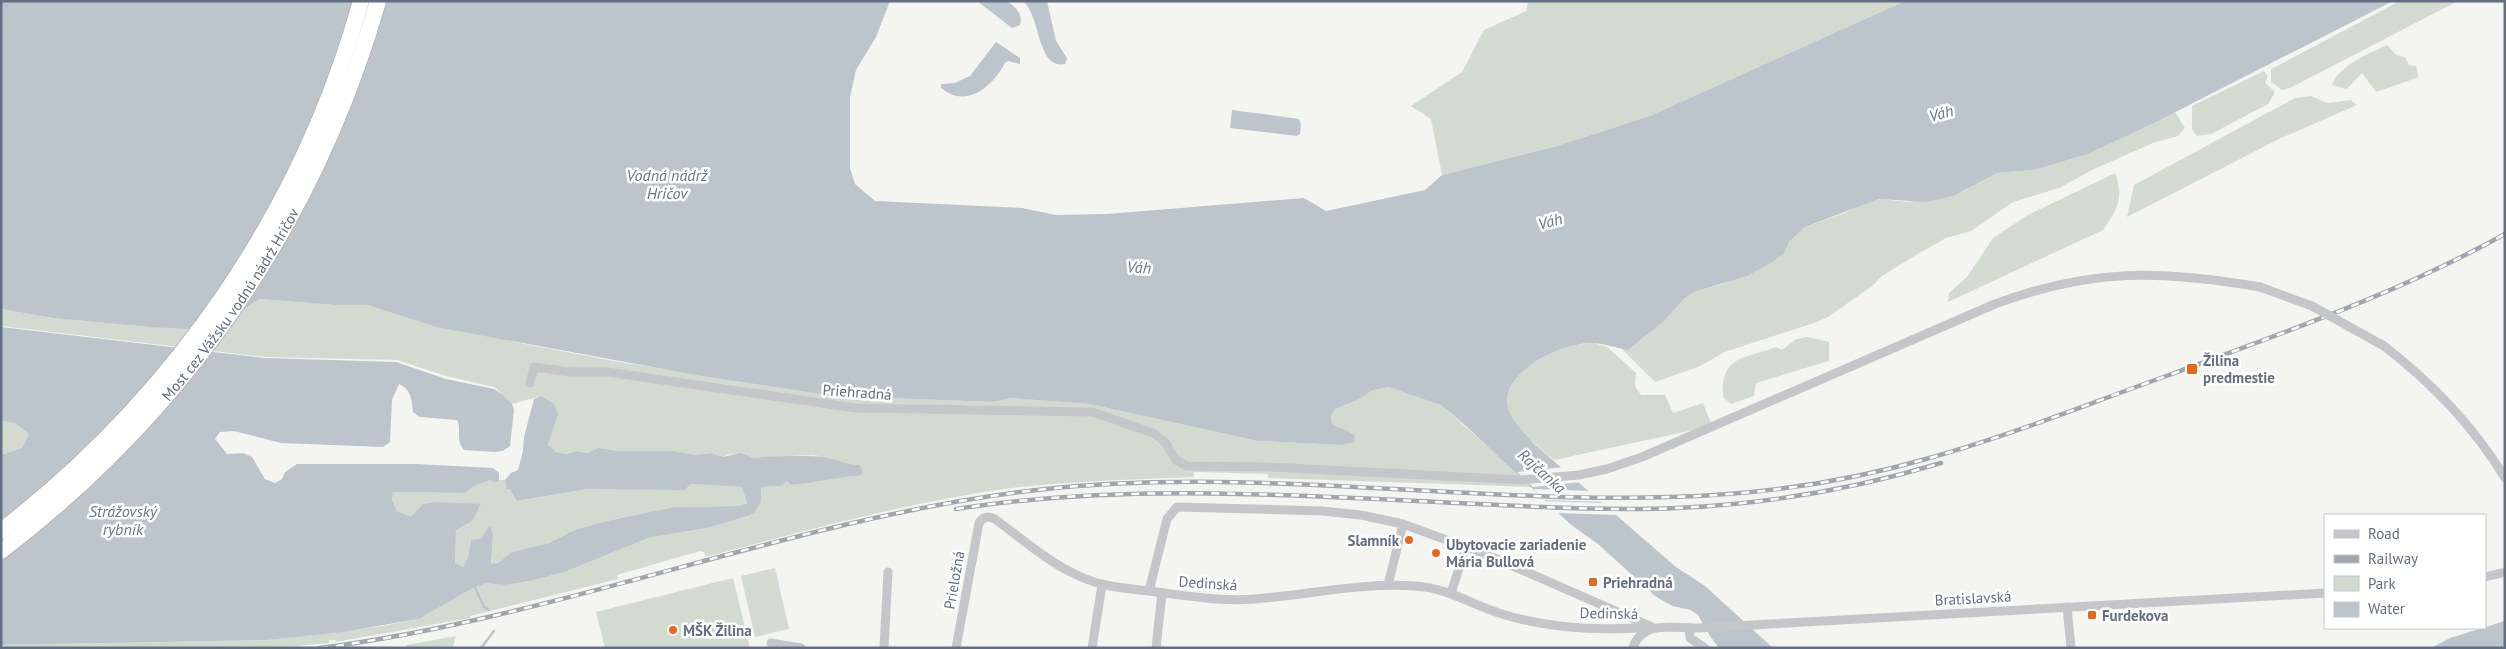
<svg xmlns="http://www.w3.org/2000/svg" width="2506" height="649" font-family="'PT Sans',sans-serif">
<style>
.green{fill:#d3dbd1}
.water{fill:#bcc5cc}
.pier{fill:#f4f4f0}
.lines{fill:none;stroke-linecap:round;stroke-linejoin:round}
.stream{stroke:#bcc5cc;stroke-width:2.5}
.motorway-casing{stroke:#b4b6ba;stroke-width:18}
.minor{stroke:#c4c6ca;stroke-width:9}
.motorway{stroke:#fff;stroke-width:16}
.rail-casing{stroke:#a1a6ad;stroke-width:4.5}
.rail{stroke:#fff;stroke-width:2.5;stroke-dasharray:8;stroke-linecap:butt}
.minor-bridge{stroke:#c4c6ca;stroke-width:9}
.poi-dot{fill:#e9671b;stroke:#fff;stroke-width:2}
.labels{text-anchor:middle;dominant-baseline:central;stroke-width:5;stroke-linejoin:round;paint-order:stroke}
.street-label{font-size:15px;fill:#626f82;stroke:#fff}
.poi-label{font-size:15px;font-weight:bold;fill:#626f82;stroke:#fff;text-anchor:start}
.water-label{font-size:16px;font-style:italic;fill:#637886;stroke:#fff}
</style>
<rect width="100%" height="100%" fill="#f4f4f0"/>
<g class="green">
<polygon points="1528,1 1905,1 1650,116 1557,146 1442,175 1431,119 1411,106 1462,72 1484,30 1526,11"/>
<polygon points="2400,1 2458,1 2290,88 2282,90 2271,82 2271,69 2277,66"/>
<path d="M2387 45 2396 55 2405 57 2409 65 2416 66 2419 77 2376 92 2362 73 2347 89 2332 85C2340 64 2369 54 2387 45Z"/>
<polygon points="2264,71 2268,76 2265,83 2275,92 2268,104 2211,134 2197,136 2192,129 2192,106"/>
<polygon points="2311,96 2327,103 2351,100 2357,105 2279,139 2127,217 2134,185 2295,98"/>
<polygon points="2175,112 2185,128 2178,136 2153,143 2092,170 2059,188 2013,202 1971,231 1946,238 1916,255 1882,276 1872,286 1828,317 1817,322 1725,352 1698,367 1655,382 1622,349 1628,350 1664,321 1685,298 1697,291 1723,284 1785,252 1789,242 1805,227 1845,213 1862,204 1879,199 1909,202 1966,190 1978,181 1997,173 2034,170 2088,154"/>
<path d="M2115 173C2124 197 2118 209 2103 230L1948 302 1949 293 1967 277 1993 238 2028 215Z"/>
<path d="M259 299 336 305H368L436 327 481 334 525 344 613 361 835 396 993 402 1011 398 1089 404 1258 441 1341 445 1354 443 1332 424 1331 416 1335 409 1358 400 1373 390 1389 387 1408 392 1441 405 1533 487 1268 478V474L1194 472V477C1126 480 1058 481 990 491 894 506 800 532 706 557L704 552 700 551 617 575 618 579 470 616V618L336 642 335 640H329V643L275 648H1V645L268 640 382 626 419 619 475 587 487 582 504 585 530 581 565 572 648 538 707 528 748 516 761 487 781 486 787 481 791 485 827 478 859 476V465H849L827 457 812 455 754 458 730 454 723 457 712 453 695 455 673 451H619L598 448 587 453 576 451 566 454 556 452 548 445 554 426 541 396 512 404 494 387 446 376 397 360 265 357 1 326V309L53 318 149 327 236 315Z"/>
<path d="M1808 337 1829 342V361L1756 383 1754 396 1731 404 1723 397C1720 356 1743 359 1776 347L1782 350 1796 339Z"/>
<path d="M1594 343 1607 347 1636 373 1635 386 1641 395H1665L1673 413 1703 403 1712 426 1554 460C1538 446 1514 430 1508 408 1500 376 1547 353 1571 346 1578 344 1587 344 1594 343Z"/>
<polygon points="1,421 15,423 29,434 22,448 1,455"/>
<polygon points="490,480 495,482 499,480 505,480 506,489 510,490 517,501 588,489 690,484 742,487 747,503 739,506 674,507 602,522 572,531 549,543 512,552 498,563 491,565 493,534 490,525 481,540 471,540 468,557 463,567 455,564 456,530 471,522 411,518 397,511 392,500 393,492 465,493 472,487"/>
<polygon points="775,568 789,629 755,637 741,576"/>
<polygon points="733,578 750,648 605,648 596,612"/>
<polygon points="456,636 453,648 406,648 407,645"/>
</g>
<g class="water">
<path d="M1 1H890L876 37 856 70 850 97V168L855 184 875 201 1022 208 1056 215 1107 214 1304 198 1326 211 1425 190 1442 175 1557 146 1650 116 1905 1H2393L2158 121 2088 154 2034 170 1997 173 1953 196 1926 202 1879 199 1805 227 1789 242 1785 252 1774 261 1747 276 1697 291 1685 298 1664 321 1628 350C1617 348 1605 344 1594 343 1565 341 1498 372 1508 408 1512 422 1524 432 1533 443L1676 567 1705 586 1773 648H1719L1710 636 1698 615 1691 610 1672 606 1655 596 1598 544 1570 524 1465 425 1441 405 1389 387 1373 390 1358 400 1335 409 1331 416 1332 424C1341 430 1346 428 1355 436L1354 443 1341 445 1258 441 1089 404 1011 398 993 402 834 396 690 374 436 327 368 305H336L259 299 236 315 191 329 149 327 53 318 1 309Z"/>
<path d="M977 1H1007C1016 8 1023 13 1020 25L1012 28Z"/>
<path d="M1023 1H1047L1056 41 1067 58 1065 64C1037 70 1041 16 1023 1Z"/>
<path d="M996 42 1020 58V64L1008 61 1005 63C992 87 966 109 941 88V84L955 83 970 76Z"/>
<polygon points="1232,110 1299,119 1301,125 1300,134 1297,136 1230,128"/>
<path d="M1 327 265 358 396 362 446 379 494 389 503 395 512 404 514 410 510 446 503 451 495 452 464 450C455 439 462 429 457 420L420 417 413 412C412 400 411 389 399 384L392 400 390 442 383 447 281 443 234 431 220 432 215 439 227 454 243 453 252 457 265 479 275 483 282 479 285 472 297 464H416L493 468 499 473V480L495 483 490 480 472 487 465 493 393 492 392 500 397 511 411 517 423 504 435 502 481 504 471 522 456 530 455 563 463 567 468 557 471 540 481 539 490 525 493 534 491 564 498 563 512 552 549 543 572 531 602 522 674 507 739 506 747 503 742 487 690 484 685 490 588 489 517 501 510 490 506 489 505 480 511 473 518 470 523 451 524 437 534 399 541 396 554 404 558 414 548 445 556 452 566 454 576 451 587 453 598 448 619 451H673L695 455 712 453 723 457 741 453 754 458C761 456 815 455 825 457 837 459 846 465 859 465L862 469V474L859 476C836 477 814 483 791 485L787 481 782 486 761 487V502L756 511 748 516 707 528 648 538 565 572 530 581 504 585 487 583 475 587 419 619 342 632 268 640 1 645V455L22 448 29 434 15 423 1 421Z"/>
<polygon points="2505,621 2505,647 2431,648 2450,638"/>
</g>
<g class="pier">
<polygon points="1564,467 1581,482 1533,487 1517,472"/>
<polygon points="1534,489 1593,491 1606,502 1543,500"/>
<polygon points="1546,501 1607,503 1618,515 1556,513"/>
</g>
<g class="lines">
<g class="stream">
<polyline points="475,587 484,607 489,610"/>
<polyline points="481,648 494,631"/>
</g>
<g class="motorway-casing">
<g id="motorway">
<path d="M1 531C175 397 302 213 361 1"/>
<path id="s1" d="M1 551C185 410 314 225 378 1"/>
</g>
</g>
<g class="minor">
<path d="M2384 346C2432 383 2473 425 2505 478"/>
<path d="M530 383 534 367 570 372H607L856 408 1092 412 1153 433 1165 442 1176 460 1187 466 1268 467 1521 480 1579 475 1607 469 1642 457 1995 304C2092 268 2160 270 2260 287"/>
<polyline points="2485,577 2505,572"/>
<polyline points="1388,585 1403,524"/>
<polyline points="1149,591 1167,519 1177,507 1322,511 1361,515 1403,524 1490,556 1650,626"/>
<polyline points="1451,593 1466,547"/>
<polyline points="2067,607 2071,648"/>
<polyline points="1689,628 1690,638 1705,648"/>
<polyline points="771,643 801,648"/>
<polyline points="884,648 888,572"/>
<path d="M956 648 979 523C983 516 988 516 995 519 1022 539 1048 562 1079 576 1102 587 1125 588 1149 591 1183 595 1220 602 1254 599 1308 595 1362 582 1416 586 1447 588 1473 605 1502 614 1550 629 1603 631 1652 627"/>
<polyline points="1092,648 1102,585"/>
<polyline points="1156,648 1162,593"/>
<path d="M1633 648C1642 619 1674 629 1698 628L2325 593"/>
</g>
<use href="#motorway" class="motorway"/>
<g class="rail-casing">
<g id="rail">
<path d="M956 509C1129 482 1304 496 1478 504 1544 507 1610 511 1677 508 1766 504 1855 489 1941 463"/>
<path d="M320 648C564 617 793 518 1037 490 1248 466 1459 503 1670 497 1757 495 1842 483 1926 459 2010 436 2090 403 2172 374 2285 332 2399 293 2505 234"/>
</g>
</g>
<use href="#rail" class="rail"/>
<polyline class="minor-bridge" points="2260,287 2312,306 2384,346"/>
</g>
<g class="poi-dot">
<rect x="2186" y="363" width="12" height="12" rx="2.5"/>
<circle cx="1409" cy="540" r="5"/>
<circle cx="1436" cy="553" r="5"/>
<rect x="1588" y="577" width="10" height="10" rx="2.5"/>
<rect x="2087" y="610" width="10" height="10" rx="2.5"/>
<circle cx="673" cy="630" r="5"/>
</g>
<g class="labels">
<g class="street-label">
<text stroke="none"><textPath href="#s1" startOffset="339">Most cez Vážsku vodnú nádrž Hričov</textPath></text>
<text transform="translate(857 392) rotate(4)">Priehradná</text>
<text transform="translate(954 580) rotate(-80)">Prieložná</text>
<text transform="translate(1208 583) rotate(4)">Dedinská</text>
<text transform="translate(1973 598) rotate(-3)">Bratislavská</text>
<text transform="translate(1609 613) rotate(1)">Dedinská</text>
</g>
<g class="poi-label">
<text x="2203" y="360">Žilina<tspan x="2203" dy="17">predmestie</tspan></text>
<text x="1399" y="540" text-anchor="end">Slamník</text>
<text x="1446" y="544">Ubytovacie zariadenie<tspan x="1446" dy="17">Mária Bullová</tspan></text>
<text x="1603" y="582">Priehradná</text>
<text x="2102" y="615">Furdekova</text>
<text x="683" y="630">MŠK Žilina</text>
</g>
<g class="water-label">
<text transform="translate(1941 113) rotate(-15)">Váh</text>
<text x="667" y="175">Vodná nádrž<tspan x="667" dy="18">Hričov</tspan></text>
<text transform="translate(1550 221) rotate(-15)">Váh</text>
<text transform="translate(1139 267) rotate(3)">Váh</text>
<text transform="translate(1542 471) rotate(42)">Rajčanka</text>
<text x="123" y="511">Strážovský<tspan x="123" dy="18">rybník</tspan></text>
</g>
</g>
<rect width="2506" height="649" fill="none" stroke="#626f82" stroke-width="5"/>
<rect x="2324" y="514" width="162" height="115" fill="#ffffff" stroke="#c0c5cd"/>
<rect x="2334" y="530" width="25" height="8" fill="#c4c6ca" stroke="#c0c5cd"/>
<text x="2368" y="539" font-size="15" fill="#626f82">Road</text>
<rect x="2334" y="555" width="25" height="8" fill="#a1a6ad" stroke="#c0c5cd"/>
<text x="2368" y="564" font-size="15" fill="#626f82">Railway</text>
<rect x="2334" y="576" width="25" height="15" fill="#d3dbd1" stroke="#c0c5cd"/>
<text x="2368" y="589" font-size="15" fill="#626f82">Park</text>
<rect x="2334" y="602" width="25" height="15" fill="#bcc5cc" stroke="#c0c5cd"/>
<text x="2368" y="614" font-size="15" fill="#626f82">Water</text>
</svg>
